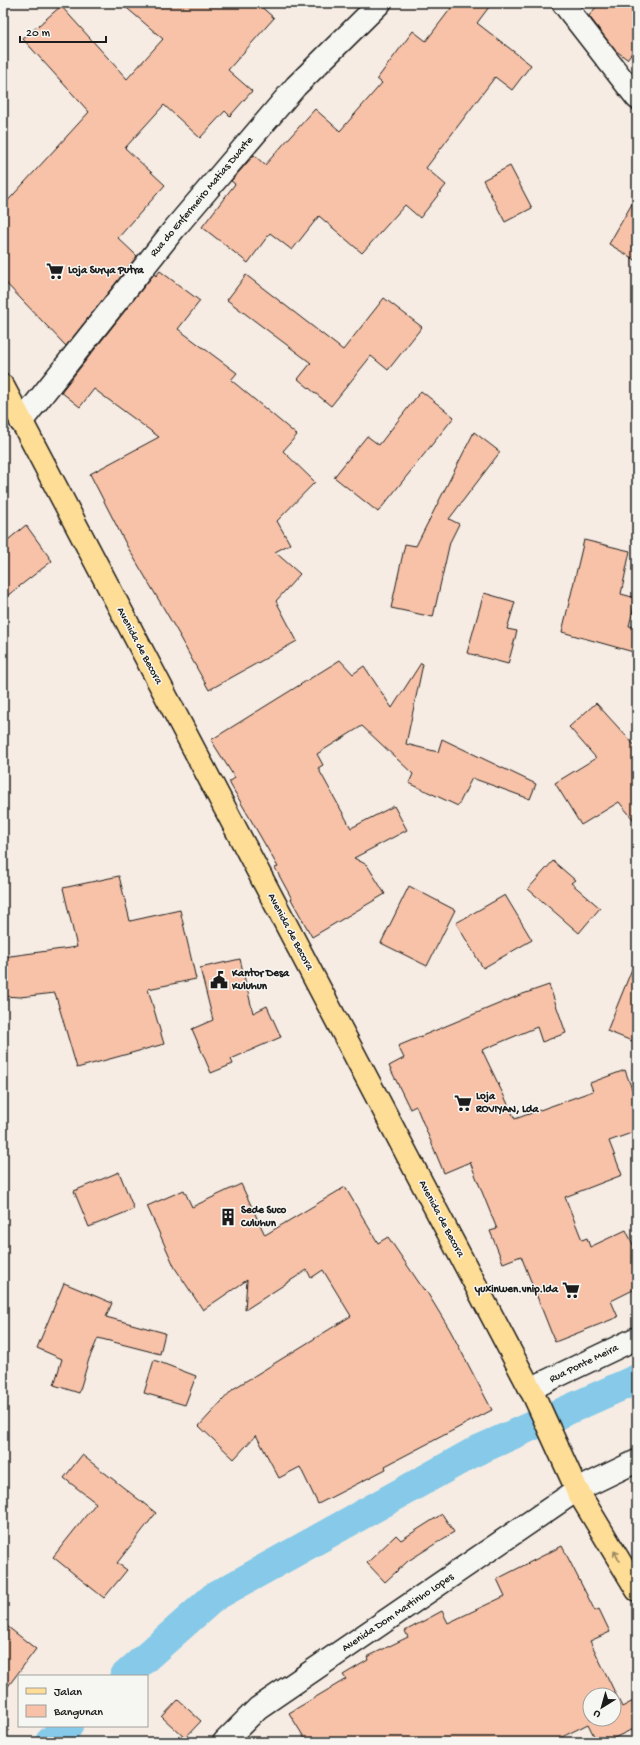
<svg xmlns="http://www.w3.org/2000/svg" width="640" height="1745" font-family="'Gochi Hand',sans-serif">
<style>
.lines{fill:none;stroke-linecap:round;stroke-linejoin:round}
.canal{stroke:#86c9e8;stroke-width:30}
.building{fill:#f7c2a8;stroke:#1c1c1c;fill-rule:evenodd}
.minor-casing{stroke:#1c1c1c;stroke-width:25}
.tertiary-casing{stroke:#1c1c1c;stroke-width:25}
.secondary-casing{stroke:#1c1c1c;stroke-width:25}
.primary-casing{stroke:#1c1c1c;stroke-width:25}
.minor{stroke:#f6f6f2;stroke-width:22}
.tertiary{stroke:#f6f6f2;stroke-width:22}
.secondary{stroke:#f6f6f2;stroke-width:22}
.primary{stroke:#fedd96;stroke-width:22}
.oneway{stroke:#98865f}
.labels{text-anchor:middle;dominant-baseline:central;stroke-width:3;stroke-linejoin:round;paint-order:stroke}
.street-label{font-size:11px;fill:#1c1c1c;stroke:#f6f6f2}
.poi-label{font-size:11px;font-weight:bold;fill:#1c1c1c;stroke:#f6f6f2;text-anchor:start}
</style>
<rect width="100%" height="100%" fill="#f6ece3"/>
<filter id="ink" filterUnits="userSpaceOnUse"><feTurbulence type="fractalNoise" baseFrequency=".025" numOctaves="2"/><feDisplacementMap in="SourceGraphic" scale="8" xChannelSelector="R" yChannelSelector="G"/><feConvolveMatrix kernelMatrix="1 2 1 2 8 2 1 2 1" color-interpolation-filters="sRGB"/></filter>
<g filter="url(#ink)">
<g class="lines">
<g class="canal">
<polyline points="125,1676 214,1597 476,1451 637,1379"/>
<polyline points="50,1742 68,1726"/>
</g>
</g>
<g class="building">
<polygon points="121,3 257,3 274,18 228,70 252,91 230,116 225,111 200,138 164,105 125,148 165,185 118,238 137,256 66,346 3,280 3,206 89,112 23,39 61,6 127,79 163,39"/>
<polygon points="455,3 492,3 477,23 531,65 512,90 495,77 426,168 446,185 420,218 405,205 362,253 319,216 292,250 270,233 248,263 202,227 235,184 231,181 254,155 265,165 315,109 340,131 382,83 377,79 413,31 426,41"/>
<polygon points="599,3 637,3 637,46 627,59 615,50 589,16"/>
<polygon points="510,166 532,208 505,222 483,180"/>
<polygon points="637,195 637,261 609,244"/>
<polygon points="160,271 200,301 178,329 237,373 231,380 297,435 283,451 315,482 277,521 290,544 275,552 300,574 276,601 297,641 209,690 179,636 180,636 127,546 90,474 159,437 94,389 80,407 61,392 154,274 156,276"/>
<polygon points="246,275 343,350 384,298 422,327 388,370 371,356 331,406 298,379 311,363 227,300"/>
<polygon points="421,391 454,417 378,512 334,477 367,436 379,445"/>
<polygon points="474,432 500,452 449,519 459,524 450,542 433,617 391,608 405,544 416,546"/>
<polygon points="26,525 52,561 3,599 3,544"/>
<polygon points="584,540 630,551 621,594 636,598 629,626 637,627 637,653 562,632"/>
<polygon points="484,593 515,602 507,629 517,631 508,664 467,653"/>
<polygon points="340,660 353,674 364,666 392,708 421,663 423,664 406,744 438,752 442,739 536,784 530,799 472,778 458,806 409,783 413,774 362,726 317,754 323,765 318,768 351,828 394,806 407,830 354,858 367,865 385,894 312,937 291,899 292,899 275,868 278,867 229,782 235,778 211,740"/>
<polygon points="596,703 637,748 637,824 619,802 581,825 555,783 596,758 569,727"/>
<polygon points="553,861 575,880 571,883 600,908 579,933 528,889"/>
<polygon points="119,876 130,921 180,910 196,979 148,989 164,1044 77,1068 55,993 20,997 3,996 3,957 77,947 63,888"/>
<polygon points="409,886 455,910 427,966 381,943"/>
<polygon points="505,895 532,940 483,968 456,923"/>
<polygon points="240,959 253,1013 267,1006 281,1037 231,1059 233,1064 211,1073 192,1029 213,1020 200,968"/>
<polygon points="636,959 637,960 637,1043 607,1031"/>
<polygon points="549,985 566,1033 542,1042 537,1027 482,1050 515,1119 593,1091 590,1083 625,1070 637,1103 637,1131 609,1141 622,1175 565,1197 582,1240 587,1238 590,1247 626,1230 637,1253 637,1288 611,1301 618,1317 555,1342 521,1256 503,1263 490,1231 497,1229 470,1162 444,1173 416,1106 410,1109 389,1066 404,1058 398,1046 520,995"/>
<polygon points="119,1172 134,1209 89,1227 74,1191"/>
<polygon points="241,1184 265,1235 345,1187 378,1243 388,1237 424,1290 425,1289 450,1330 492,1410 385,1466 386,1469 318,1504 300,1467 279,1478 256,1435 234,1459 199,1426 233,1389 351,1316 323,1270 311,1278 307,1270 245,1310 247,1280 203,1310 175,1268 147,1206 184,1190 192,1207"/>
<polygon points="64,1283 112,1303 106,1317 165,1333 160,1354 98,1338 89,1359 79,1393 54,1385 62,1359 37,1348"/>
<polygon points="154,1360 196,1376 185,1405 144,1393"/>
<polygon points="82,1455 156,1513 117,1563 127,1570 104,1598 53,1557 96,1503 64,1478"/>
<polygon points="442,1514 454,1532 408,1561 385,1582 367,1563 396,1535 401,1540"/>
<path d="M562 1546 595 1611 599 1609 610 1632 590 1641 622 1707 637 1699V1727L606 1742H597L588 1724 552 1742H307L289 1713 346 1679 343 1675 368 1660 367 1657 408 1637 405 1631 442 1611 448 1623 505 1596 497 1579ZM590 1695H614V1719H590Z"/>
<polygon points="3,1623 36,1649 3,1693"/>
<polygon points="178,1700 201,1721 185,1738 162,1717"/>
</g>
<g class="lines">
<g class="minor-casing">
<g id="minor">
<polyline points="563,3 637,98"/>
<polyline points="530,1389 637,1338"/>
</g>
</g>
<g class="tertiary-casing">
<g id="tertiary">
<polyline points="21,422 175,228 296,86 380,3"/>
<polyline points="577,1490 637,1461"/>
</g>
</g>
<g class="secondary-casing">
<polyline id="secondary" points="224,1742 258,1708 577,1490"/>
</g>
<g class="primary-casing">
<polyline id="primary" points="3,386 535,1398 577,1490 637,1590"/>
</g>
<use href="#minor" class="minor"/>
<use href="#tertiary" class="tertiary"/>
<use href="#secondary" class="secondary"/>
<use href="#primary" class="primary"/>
</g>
<defs><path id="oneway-shaft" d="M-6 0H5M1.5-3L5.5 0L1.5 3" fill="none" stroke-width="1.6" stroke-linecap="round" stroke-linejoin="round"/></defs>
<use class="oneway" href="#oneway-shaft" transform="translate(617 1556) rotate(-121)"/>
</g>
<defs>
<g id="supermarket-bare" transform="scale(1.38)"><path d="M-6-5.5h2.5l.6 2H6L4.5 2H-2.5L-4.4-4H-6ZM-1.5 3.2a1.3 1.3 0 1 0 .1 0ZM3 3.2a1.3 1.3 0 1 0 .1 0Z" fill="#1c1c1c" stroke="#f6f6f2" stroke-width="2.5" paint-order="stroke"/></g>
<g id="civic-bare" transform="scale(1.38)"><path d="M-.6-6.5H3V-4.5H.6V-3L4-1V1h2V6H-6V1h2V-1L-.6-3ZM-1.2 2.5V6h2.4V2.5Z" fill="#1c1c1c" stroke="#f6f6f2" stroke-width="2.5" paint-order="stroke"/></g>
<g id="building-bare" transform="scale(1.38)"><path d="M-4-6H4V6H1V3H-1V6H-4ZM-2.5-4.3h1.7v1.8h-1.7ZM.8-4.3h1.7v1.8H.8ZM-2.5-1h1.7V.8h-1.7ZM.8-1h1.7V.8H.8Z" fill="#1c1c1c" stroke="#f6f6f2" stroke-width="2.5" paint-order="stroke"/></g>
</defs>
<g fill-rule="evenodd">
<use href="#supermarket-bare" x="55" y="271"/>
<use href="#civic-bare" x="219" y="980"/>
<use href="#supermarket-bare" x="463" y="1103"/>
<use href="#building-bare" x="228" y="1217"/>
<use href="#supermarket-bare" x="571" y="1290"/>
</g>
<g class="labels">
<g class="street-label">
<text transform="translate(202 197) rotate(-50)">Rua do Enfermeiro Matias Duarte</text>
<text transform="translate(139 646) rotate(62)">Avenida de Becora</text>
<text transform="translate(290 932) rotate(62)">Avenida de Becora</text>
<text transform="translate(441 1219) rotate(62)">Avenida de Becora</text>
<text transform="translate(584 1364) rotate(-26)">Rua Ponte Meira</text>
<text transform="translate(398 1613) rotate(-34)">Avenida Dom Martinho Lopes</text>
</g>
<g class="poi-label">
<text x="68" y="271">Loja Surya Putra</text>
<text x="232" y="974">Kantor Desa<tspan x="232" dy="13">Kuluhun</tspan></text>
<text x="476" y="1097">Loja<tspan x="476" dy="13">ROVIYAN, Lda</tspan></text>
<text x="241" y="1211">Sede Suco<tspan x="241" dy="13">Culuhun</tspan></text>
<text x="558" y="1290" text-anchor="end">yuxinwen.vnip.lda</text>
</g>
</g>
<rect width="640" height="1745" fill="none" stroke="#f6f6f2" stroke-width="16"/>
<rect x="8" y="8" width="624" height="1729" fill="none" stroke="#1c1c1c" stroke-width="1.5" filter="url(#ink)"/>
<rect x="18" y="1675" width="130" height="52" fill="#f6f6f2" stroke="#9f9f9c"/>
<rect x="26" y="1688" width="20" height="6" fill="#fedd96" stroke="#9f9f9c"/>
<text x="54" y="1695" font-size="12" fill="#1c1c1c">Jalan</text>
<rect x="26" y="1705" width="20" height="12" fill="#f7c2a8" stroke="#9f9f9c"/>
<text x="54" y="1715" font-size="12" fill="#1c1c1c">Bangunan</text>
<g transform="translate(602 1707) rotate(217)"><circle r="19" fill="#f6f6f2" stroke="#9f9f9c"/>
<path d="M0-3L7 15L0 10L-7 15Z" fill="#1c1c1c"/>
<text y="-6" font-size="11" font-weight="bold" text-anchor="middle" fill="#1c1c1c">U</text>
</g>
<path d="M20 36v6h86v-6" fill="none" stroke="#1c1c1c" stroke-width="2"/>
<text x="26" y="36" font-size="12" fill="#1c1c1c" stroke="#f6f6f2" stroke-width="3" paint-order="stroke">20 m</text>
</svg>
